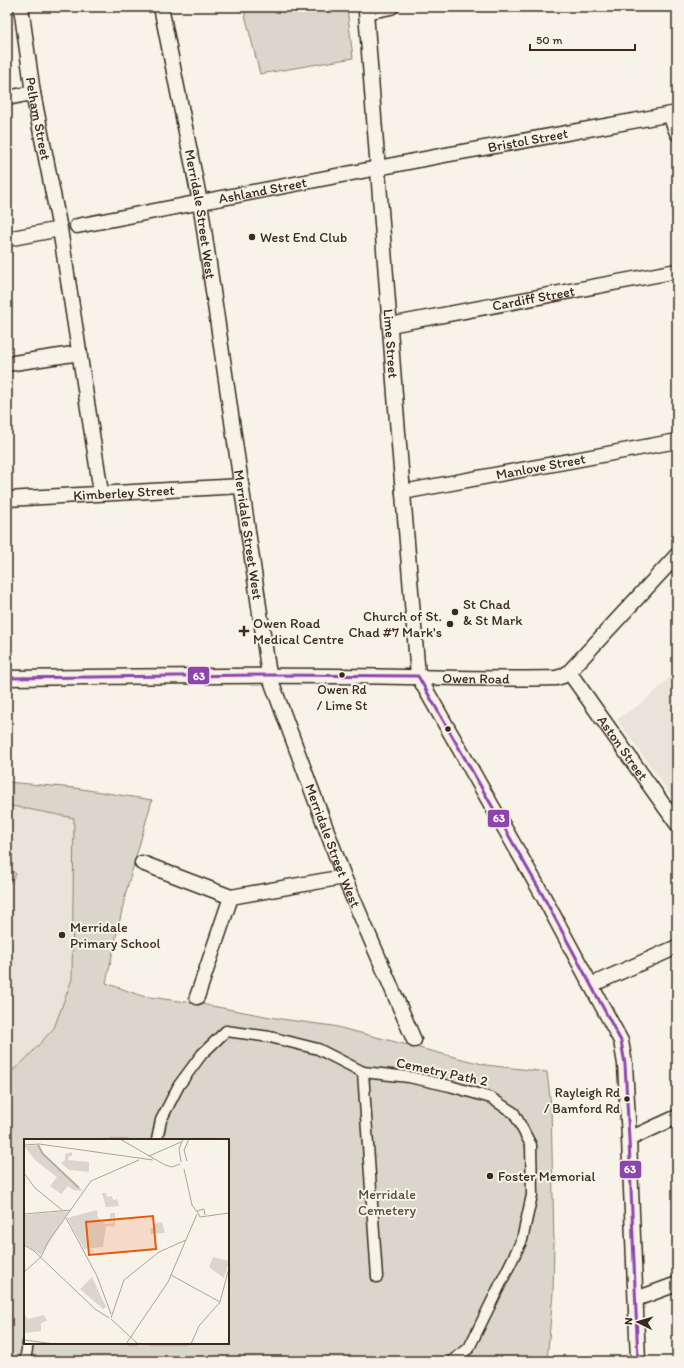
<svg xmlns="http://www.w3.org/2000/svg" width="684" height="1368" font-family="Itim,sans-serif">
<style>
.built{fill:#e9e4d9}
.green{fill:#dbd6cb;stroke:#8b8074;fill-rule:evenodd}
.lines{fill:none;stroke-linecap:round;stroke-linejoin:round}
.pedestrian-casing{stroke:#3b2a1e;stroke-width:13}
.minor-casing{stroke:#3b2a1e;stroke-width:17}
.pedestrian{stroke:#f7f3e8;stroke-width:10}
.minor{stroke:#f7f3e8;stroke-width:14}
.bus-1-casing{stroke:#f7f3e8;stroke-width:6}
.bus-1{stroke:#8e44ad;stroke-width:3}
.poi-dot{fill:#3b2a1e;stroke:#f7f3e8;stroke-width:1.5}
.labels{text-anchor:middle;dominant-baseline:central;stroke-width:4;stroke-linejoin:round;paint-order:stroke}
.bus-label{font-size:13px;fill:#3b2a1e;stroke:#f7f3e8}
.street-label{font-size:14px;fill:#3b2a1e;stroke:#f7f3e8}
.poi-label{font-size:14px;fill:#3b2a1e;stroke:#f7f3e8;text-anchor:start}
.park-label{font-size:14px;fill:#5b4c41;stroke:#f7f3e8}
.inset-river{fill:none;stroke:#b4aca0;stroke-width:2}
.inset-road{fill:none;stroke:#aca397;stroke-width:1}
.view{fill:#e8590c;fill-opacity:0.15;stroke:#e8590c;stroke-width:2}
.inset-edge{fill:none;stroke:#3b2a1e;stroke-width:2}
.line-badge{stroke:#f7f3e8;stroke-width:1.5}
.badge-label{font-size:11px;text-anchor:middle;font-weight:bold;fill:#fff}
</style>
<rect width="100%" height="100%" fill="#f7f3e8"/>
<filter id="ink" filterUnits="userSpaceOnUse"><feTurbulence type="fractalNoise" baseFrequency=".025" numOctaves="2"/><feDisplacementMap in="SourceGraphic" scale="8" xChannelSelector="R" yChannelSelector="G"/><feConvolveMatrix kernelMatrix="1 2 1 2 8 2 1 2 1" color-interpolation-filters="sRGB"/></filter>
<g filter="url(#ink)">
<g class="built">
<polygon points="677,670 677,804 617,719 645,701"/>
<polygon points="7,782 75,788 152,800 126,892 105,982 72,979 54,1028 24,1061 7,1075"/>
</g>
<g class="green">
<polygon points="243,7 347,7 353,58 260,74"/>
<path d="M7 782 75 788 152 800 126 892 106 983 142 996 201 1004 281 1019 333 1026 486 1065 547 1072 551 1106 554 1244 553 1293 547 1361H7V1075L24 1061 54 1028 72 979 74 818 7 805ZM25 1140H228V1343H25Z"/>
<polygon points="7,866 16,874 9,884 7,884"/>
</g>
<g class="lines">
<g class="pedestrian-casing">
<g id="pedestrian">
<polyline points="157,1140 161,1120 179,1085 202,1054 226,1031 270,1037 318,1049 363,1072"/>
<polyline points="377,1277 363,1072 409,1077 450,1086 491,1098 514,1113 531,1145 532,1195 522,1240 469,1348 452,1361"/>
<polyline points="25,1361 28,1343"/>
</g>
</g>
<g class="minor-casing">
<g id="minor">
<path id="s1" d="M21 7 33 93 60 229 97 466 101 493"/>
<path id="s2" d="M161 7 200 202 269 675 344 877 414 1040"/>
<path id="s3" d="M391 7 366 12 396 408 418 676 542 894 621 1041 625 1064 629 1139 638 1361"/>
<polyline points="7,98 33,93"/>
<polyline points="670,115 677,133"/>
<path id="s4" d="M77 226 445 155 677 113"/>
<polyline points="7,239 60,229"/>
<path id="s5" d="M390 325 677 271"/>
<polyline points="7,364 80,353"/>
<path id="s6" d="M403 492 677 441"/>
<path id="s7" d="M7 499 241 486"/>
<path id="s8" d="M569 672 677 824"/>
<path id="s9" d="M7 678C115 677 222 675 330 676 405 676 481 680 556 678L563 676 569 672 677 555"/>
<polyline points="142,863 231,897 344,877"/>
<polyline points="591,985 677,947"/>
<polyline points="197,997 231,897"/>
<polyline points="629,1139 677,1117"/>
<polyline points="636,1299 677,1284"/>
</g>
</g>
<use href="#pedestrian" class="pedestrian"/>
<use href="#minor" class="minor"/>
<g class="bus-1-casing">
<polyline id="bus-1" points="7,678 269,675 418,676 542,894 621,1041 625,1064 629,1139 638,1361"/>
</g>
<use href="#bus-1" class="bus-1"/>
</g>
</g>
<g class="poi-dot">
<circle cx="252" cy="237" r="4"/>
<circle cx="455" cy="612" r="4"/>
<circle cx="450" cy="624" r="4"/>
<path d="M242 625h4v4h4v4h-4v4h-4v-4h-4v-4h4z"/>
<circle cx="342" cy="675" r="3.5"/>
<circle cx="448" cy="729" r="3.5"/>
<circle cx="62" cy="935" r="4"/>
<circle cx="627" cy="1099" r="3.5"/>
<circle cx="490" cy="1176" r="4"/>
</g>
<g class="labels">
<g class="bus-label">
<text x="342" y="689">Owen Rd<tspan x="342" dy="16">/ Lime St</tspan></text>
<text x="620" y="1092" text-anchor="end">Rayleigh Rd<tspan x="620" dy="16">/ Bamford Rd</tspan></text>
</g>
<g class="street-label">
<text stroke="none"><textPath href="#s1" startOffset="113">Pelham Street</textPath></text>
<text stroke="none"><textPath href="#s4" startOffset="459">Bristol Street</textPath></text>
<text stroke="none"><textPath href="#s4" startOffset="189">Ashland Street</textPath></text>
<text stroke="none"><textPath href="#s2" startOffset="211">Merridale Street West</textPath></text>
<text stroke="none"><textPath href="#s5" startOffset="146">Cardiff Street</textPath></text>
<text stroke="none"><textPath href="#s3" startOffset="358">Lime Street</textPath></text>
<text stroke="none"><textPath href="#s6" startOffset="140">Manlove Street</textPath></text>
<text stroke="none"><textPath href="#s7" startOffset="117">Kimberley Street</textPath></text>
<text stroke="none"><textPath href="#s2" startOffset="535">Merridale Street West</textPath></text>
<text stroke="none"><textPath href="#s9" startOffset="469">Owen Road</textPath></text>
<text stroke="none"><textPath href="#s8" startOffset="93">Aston Street</textPath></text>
<text stroke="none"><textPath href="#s2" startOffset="859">Merridale Street West</textPath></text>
<text transform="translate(442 1072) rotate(12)">Cemetry Path 2</text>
</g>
<g class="poi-label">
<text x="260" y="237">West End Club</text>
<text x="463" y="604">St Chad<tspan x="463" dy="16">&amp; St Mark</tspan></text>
<text x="442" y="616" text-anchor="end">Church of St.<tspan x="442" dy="16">Chad #7 Mark's</tspan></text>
<text x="253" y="623">Owen Road<tspan x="253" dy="16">Medical Centre</tspan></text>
<text x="70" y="927">Merridale<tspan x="70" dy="16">Primary School</tspan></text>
<text x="498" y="1176">Foster Memorial</text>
</g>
<g class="park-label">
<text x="387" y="1194">Merridale<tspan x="387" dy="16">Cemetery</tspan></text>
</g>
</g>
<g transform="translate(24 1139)">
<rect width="205" height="205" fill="#f7f3e8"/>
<path d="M15 6 19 15 59 52 49 51 44 47 37 55 26 47 33 38 12 22 0 7ZM48 13V17H45L44 21 65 23V33L45 31 37 24 41 21V15ZM78 54H82L83 58 88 57 89 61 93 60 95 67 82 68ZM73 71 74 79 82 85 89 84V78L86 81V74H91V88L82 87 79 108 60 110 43 79ZM45 72 17 116 0 105V76ZM138 83 141 94 127 95 126 90 131 88 130 85ZM189 118 205 122 200 139 185 128ZM68 138 82 168 79 170 56 150ZM0 175 4 180 20 176 23 182 17 184V192L0 194Z" fill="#dbd6cb"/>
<path class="inset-river" d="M14 6 19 15 55 49"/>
<path class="inset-road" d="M96 0 141 26 148 28 156 25M0 6 15 5 129 21M125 17 157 3M163 22 160 11 165 0M157 23 155 10 159 0M160 30 168 66 173 73M0 34 11 49 38 71M0 75 47 71M181 76 180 70 173 72 176 78 205 74M42 79 73 137 87 175M0 106 10 112 71 170 85 179M0 133 17 118 24 103 67 42 115 21M147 136 196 163M87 179 100 141 135 113 162 101M87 180 114 205M0 201 31 205M102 205 144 143 173 75M167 205 175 187 196 163 205 129"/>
<path class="view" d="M129 77 132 110 65 116 62 83Z"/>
<rect width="205" height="205" class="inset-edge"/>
</g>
<g class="line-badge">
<rect x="187" y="666" width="23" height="19" rx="4" fill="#8e44ad"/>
<rect x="487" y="809" width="23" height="19" rx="4" fill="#8e44ad"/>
<rect x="619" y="1160" width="23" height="19" rx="4" fill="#8e44ad"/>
</g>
<g class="badge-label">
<text x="199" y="680">63</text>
<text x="499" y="822">63</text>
<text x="630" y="1173">63</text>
</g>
<rect width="684" height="1368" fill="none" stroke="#f7f3e8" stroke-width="24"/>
<rect x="12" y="12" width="660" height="1344" fill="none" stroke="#3b2a1e" stroke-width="1.5" filter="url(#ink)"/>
<g transform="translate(638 1322) rotate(275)" stroke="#f7f3e8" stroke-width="3" paint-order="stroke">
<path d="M0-3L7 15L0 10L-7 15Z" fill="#3b2a1e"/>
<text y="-6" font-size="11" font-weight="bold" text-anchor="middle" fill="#3b2a1e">N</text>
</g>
<path d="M530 44v6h105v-6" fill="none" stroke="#3b2a1e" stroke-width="2"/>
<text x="536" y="44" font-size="12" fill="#3b2a1e" stroke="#f7f3e8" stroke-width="3" paint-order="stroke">50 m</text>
</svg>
